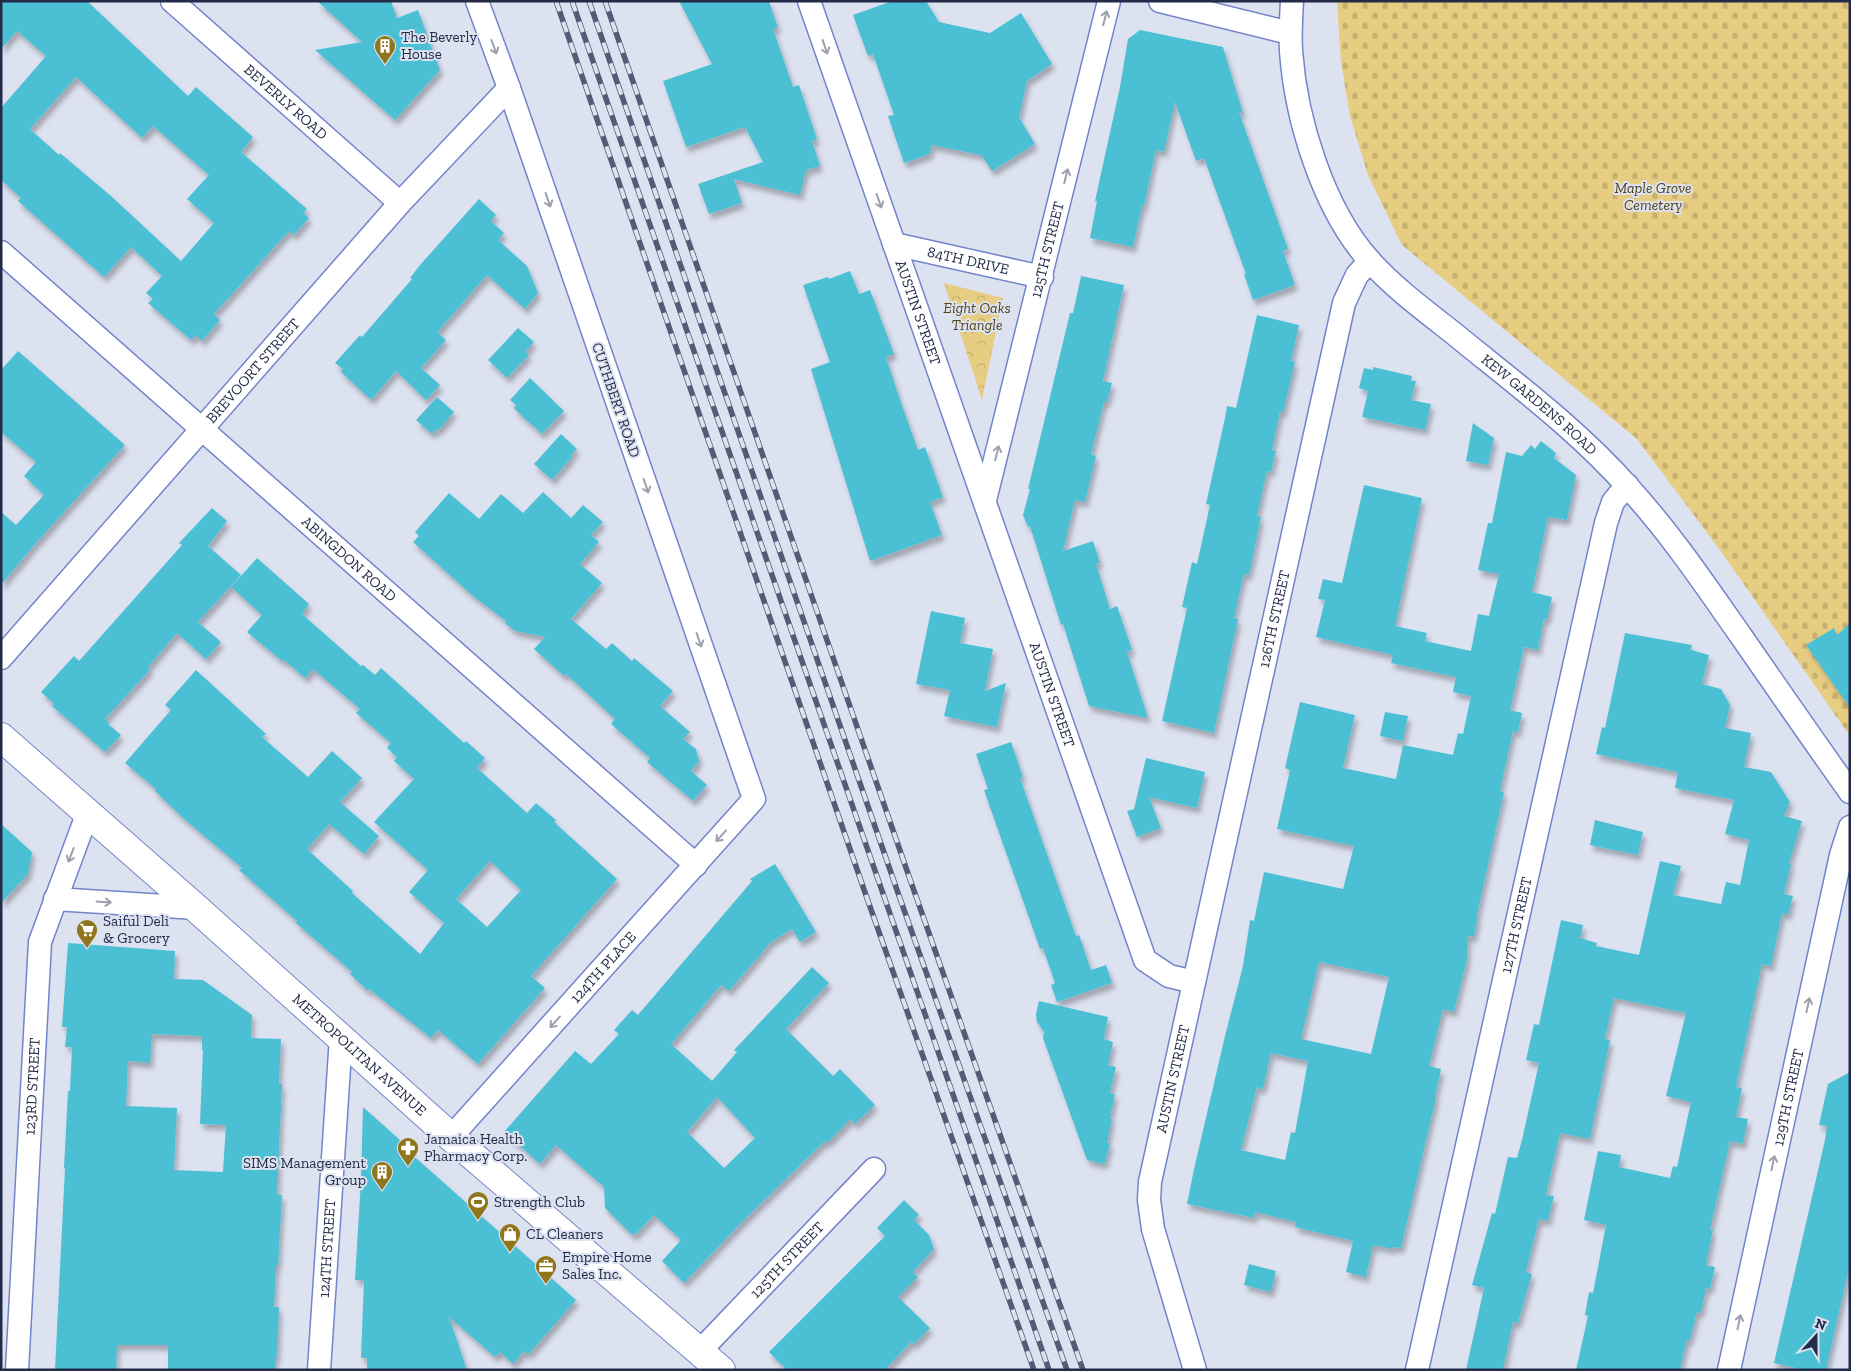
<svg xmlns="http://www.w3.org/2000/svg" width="1851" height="1371" font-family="'Zilla Slab',serif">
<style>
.cemetery{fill:url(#cemetery-stones)}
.park{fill:url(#park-crowns)}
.building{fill:#4cc0d5;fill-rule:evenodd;filter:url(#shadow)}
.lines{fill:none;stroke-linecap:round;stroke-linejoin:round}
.minor-casing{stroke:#7284ca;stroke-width:25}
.secondary-casing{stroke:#7284ca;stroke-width:30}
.minor{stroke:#fff;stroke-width:22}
.secondary{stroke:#fff;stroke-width:28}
.rail-casing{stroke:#545b75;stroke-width:5.5}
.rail{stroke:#dde2f1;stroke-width:4;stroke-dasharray:11;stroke-linecap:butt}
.oneway{stroke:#9ca0ad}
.labels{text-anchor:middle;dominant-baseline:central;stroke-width:4;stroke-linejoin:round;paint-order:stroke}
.poi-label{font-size:15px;fill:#232b48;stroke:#dde2f1;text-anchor:start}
.street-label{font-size:15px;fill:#232b48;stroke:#dde2f1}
.park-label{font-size:15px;font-style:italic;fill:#524417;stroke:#dde2f1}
</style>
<defs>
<pattern id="cemetery-stones" width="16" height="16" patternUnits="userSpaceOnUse" patternTransform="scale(1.25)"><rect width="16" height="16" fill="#e7cd81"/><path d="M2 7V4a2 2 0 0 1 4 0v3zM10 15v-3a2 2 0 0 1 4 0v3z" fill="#c6b071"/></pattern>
<pattern id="park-crowns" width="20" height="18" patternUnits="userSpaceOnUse" patternTransform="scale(1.25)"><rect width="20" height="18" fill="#e7cd81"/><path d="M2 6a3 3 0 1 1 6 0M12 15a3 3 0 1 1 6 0" fill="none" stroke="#c6b071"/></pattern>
<filter id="shadow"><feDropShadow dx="3" dy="5.5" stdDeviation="2.5" flood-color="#0004"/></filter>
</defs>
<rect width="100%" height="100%" fill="#dde2f1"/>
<polygon class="cemetery" points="1337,1 1850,1 1850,736 1720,550 1637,439 1402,245 1368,175 1350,116 1341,62"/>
<polygon class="park" points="944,283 1003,298 982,400"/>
<g class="building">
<path d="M1 1H87L188 96 196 87 253 137 241 152 307 209 303 213 309 218 294 235 289 231 214 314 220 320 202 341 196 335 191 340 148 303 153 299 146 293 162 276 131 247 104 277 18 201 21 198 1 180V108L46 56 17 31 1 49ZM76 77 142 138 153 126 209 175 187 199 214 223 181 261 111 196 60 153 59 155 30 129Z"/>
<polygon points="317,1 391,1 397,18 418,10 440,70 395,120 315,50 362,42"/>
<polygon points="679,1 769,1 778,28 773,29 793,87 799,85 817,139 812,141 820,166 806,170 800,195 734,179 742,203 709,214 698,184 763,162 745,127 686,147 663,81 712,64"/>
<polygon points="892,1 926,1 939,22 990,33 1021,13 1052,64 1027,81 1019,117 1035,144 992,171 981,155 932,145 930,154 904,163 888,116 894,115 873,54 868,56 853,15"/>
<polygon points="1140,30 1223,47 1243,113 1239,112 1288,249 1283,251 1295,285 1253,300 1244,274 1246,274 1204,158 1196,161 1175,102 1164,152 1156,150 1144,206 1142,206 1133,247 1090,238 1097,201 1095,201 1120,87 1128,39"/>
<polygon points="479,199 496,215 491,221 504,233 498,240 527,266 538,293 525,309 487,275 440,329 438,333 446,340 421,368 440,385 426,400 396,371 372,399 369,398 341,372 343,369 335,363 360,335 362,337 412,279 410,278 420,265"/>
<polygon points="850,271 859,294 870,290 894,354 886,357 899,397 918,450 925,447 943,497 930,502 942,535 870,561 811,369 830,362 803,285 828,277 829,279"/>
<polygon points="1081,276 1124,285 1103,381 1112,383 1107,402 1104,402 1091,454 1096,456 1085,502 1075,500 1063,551 1093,541 1100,563 1096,564 1110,609 1117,606 1132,650 1127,652 1148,718 1089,706 1063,624 1061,625 1030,526 1028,527 1023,515 1030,489 1028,489 1070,313 1073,313"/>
<polygon points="1257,315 1299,325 1291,361 1295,362 1283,413 1280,412 1272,450 1276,451 1271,472 1267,471 1257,516 1261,517 1254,551 1249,575 1244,574 1239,595 1234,618 1238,619 1214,733 1162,721 1187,608 1182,607 1192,562 1197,564 1210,505 1206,504 1225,418 1227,406 1236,408"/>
<polygon points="518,328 534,342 525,352 529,355 507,378 488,360"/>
<polygon points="18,351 125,445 36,543 1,585 1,512 16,525 44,495 24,476 36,462 1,432 1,370"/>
<polygon points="1373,367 1412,376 1411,381 1416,381 1411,400 1431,404 1425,430 1362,417 1368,391 1359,388 1364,368 1373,370"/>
<polygon points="530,378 564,411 542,434 523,417 514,408 516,405 510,400"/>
<polygon points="437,397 454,412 438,431 436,429 432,434 416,420"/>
<polygon points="1473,423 1494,438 1488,465 1466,461"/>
<polygon points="561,434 577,449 571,455 572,457 552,480 534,464"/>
<path d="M1541 441 1556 453 1554 458 1576 475 1567 520 1548 517 1532 592 1552 597 1547 620 1544 619 1538 650 1524 647 1510 710 1522 713 1518 732 1513 731 1500 791 1504 792 1477 915H1478L1474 937 1468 936 1467 960 1454 1012 1443 1009 1429 1066 1441 1069 1435 1097 1436 1098 1401 1248 1393 1247 1392 1249 1373 1245 1366 1277 1346 1272 1353 1241 1295 1227 1296 1222 1255 1212 1254 1218 1187 1204 1194 1169 1225 1036 1243 966 1250 920 1254 921 1264 872 1343 889 1354 846 1277 829 1290 770 1285 768 1300 702 1355 715 1343 768 1396 779 1403 745 1453 755 1458 733 1463 734 1471 696 1453 692 1456 677 1391 663 1393 655 1316 637 1325 600 1318 599 1323 579 1342 583 1364 485 1422 498 1395 626 1427 633 1425 641 1471 651 1478 614 1489 616 1499 574 1478 570 1488 523H1492L1506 452 1522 456 1531 445 1535 449ZM1319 962 1389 977 1371 1054 1301 1039ZM1271 1053 1308 1061 1295 1133 1291 1132 1285 1160 1241 1150 1257 1087 1263 1089Z"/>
<polygon points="543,492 571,518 583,505 603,522 591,535 599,542 580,564 602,583 571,619 606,649 612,643 632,661 634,658 673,691 660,706 690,732 683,739 696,749 699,761 691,771 707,785 693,801 647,762 650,758 611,724 615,719 566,674 564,676 534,649 545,637 515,631 506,624 506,621 473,596 413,542 419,536 415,532 449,493 479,519 501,494 523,513"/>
<polygon points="212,508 227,521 208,546 241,575 198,622 221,642 206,659 177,633 148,667 150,670 105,719 109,722 108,724 121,735 105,752 52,706 54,704 41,692 74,656 79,661 182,545 179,543"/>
<path d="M257 558 309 604 302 614 361 666 363 665 375 675 381 668 464 743 466 741 485 758 477 768 527 813 536 803 556 820 554 822 617 879 531 976 545 988 478 1064 438 1030 431 1038 369 989 368 991 350 974 352 972 296 923 297 921 239 870 242 868 183 818 155 791 156 789 125 763 171 710 165 705 196 670 266 734 262 737 308 777 332 751 362 778 340 802 379 836 364 854 329 824 307 849 353 891 352 893 420 954 444 923 409 892 428 870 374 822 414 779 394 761 397 757 387 748 391 743 356 713 360 709 313 669 305 678 284 660 282 661 247 632 262 615 231 587ZM490 861 521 890 487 927 456 899Z"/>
<polygon points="931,611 965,618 960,643 993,649 985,691 1006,683 997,727 944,716 950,690 916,684"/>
<polygon points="1850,623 1850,708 1806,645 1834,628 1837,635"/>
<polygon points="1625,633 1692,645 1691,650 1709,655 1702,684 1721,689 1730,705 1725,728 1751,733 1744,767 1771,772 1790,802 1784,816 1802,821 1789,863 1791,864 1784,894 1793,896 1788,915 1782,913 1771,966 1762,964 1736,1087 1742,1088 1736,1117 1748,1119 1743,1144 1730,1141 1710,1230 1713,1230 1706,1265 1715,1267 1710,1289 1706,1288 1701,1313 1697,1312 1690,1340 1687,1339 1680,1370 1576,1370 1588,1316 1585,1315 1589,1292 1593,1293 1606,1225 1584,1220 1598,1151 1621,1155 1619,1167 1670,1178 1673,1166 1677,1167 1691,1102 1666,1096 1686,1013 1614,998 1605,1039 1610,1040 1590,1139 1560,1133 1546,1195 1554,1196 1548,1221 1539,1219 1526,1272 1532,1274 1518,1323 1513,1322 1503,1370 1466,1370 1484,1288 1472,1285 1492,1213 1495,1214 1508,1157 1517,1158 1522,1140 1539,1063 1526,1060 1534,1024 1539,1025 1561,920 1583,925 1580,938 1597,943 1596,946 1639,955 1660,861 1681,866 1673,895 1721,904 1726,882 1740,885 1749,840 1725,834 1734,800 1675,788 1678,772 1596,754 1602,727 1605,728"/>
<polygon points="1385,712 1408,716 1403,741 1380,736"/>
<polygon points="1011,742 1023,777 1020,778 1076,936 1079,935 1091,970 1106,965 1112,983 1057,1002 1051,985 1055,983 1043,948 1040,949 984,790 988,789 976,754"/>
<polygon points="1146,758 1205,772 1197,808 1149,797 1161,828 1137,837 1127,811 1134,809"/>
<polygon points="1595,820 1643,832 1638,855 1590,845"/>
<polygon points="1,824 32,852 28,874 1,903"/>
<path d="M775 864 816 932 800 942 792 929 771 942 729 991 721 985 671 1044 712 1081 737 1052 734 1050 812 967 829 983 786 1029 833 1076 840 1069 875 1105 855 1124 851 1119 827 1143 825 1141 742 1222 684 1283 662 1261 681 1240 654 1215 635 1235 634 1233 632 1235 605 1208 604 1187 556 1145 540 1164 504 1132 575 1051 591 1064 619 1034 614 1030 632 1010 638 1015 752 881 750 879ZM717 1097 755 1138 724 1168 687 1132Z"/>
<path d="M68 943 175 951 174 979 203 980 252 1015 251 1038 281 1039 279 1084H282L277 1195H282L278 1266H276L274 1307H279L277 1357H275V1370H168V1345H117L116 1370H55L65 1168H64L68 1091H70L72 1047H65L67 1027H62ZM152 1034 202 1036V1050H203L200 1124 226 1125 223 1172 174 1170 177 1108 126 1106 128 1061 150 1063Z"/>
<polygon points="1039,1001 1108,1017 1104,1039 1113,1042 1108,1065 1116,1067 1110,1093 1115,1094 1110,1118 1112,1119 1107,1143 1110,1143 1105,1164 1087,1160 1043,1038 1044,1032 1037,1022 1036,1014"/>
<polygon points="1850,1072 1850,1264 1826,1370 1804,1370 1774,1363 1825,1140 1827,1126 1819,1125 1828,1084"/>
<polygon points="363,1107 410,1149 408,1151 576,1300 528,1355 524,1351 513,1364 500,1352 495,1357 449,1317 467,1370 367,1370 367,1358 361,1358 364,1280 355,1280 361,1180"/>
<polygon points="904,1200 919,1215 914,1220 929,1235 934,1249 913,1272 918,1277 898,1297 930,1328 914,1344 911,1342 885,1370 787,1370 769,1352 885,1236 877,1228"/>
<polygon points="1249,1264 1276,1271 1271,1292 1244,1285"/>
</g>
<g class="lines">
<g class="minor-casing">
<g id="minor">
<path id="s1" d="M172 1 400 203"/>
<path id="s2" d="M809 1 1145 960 1169 976 1194 982"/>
<polyline points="1160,1 1290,33"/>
<path id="s3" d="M1292 1C1291 18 1290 34 1291 51 1296 120 1323 208 1369 260 1393 287 1424 310 1452 332 1513 382 1577 429 1629 488 1671 534 1705 585 1741 636 1777 688 1813 740 1850 792"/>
<path id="s4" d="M894 244 1042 277"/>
<path id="s5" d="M1 252 696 865"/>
<path id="s6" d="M985 500 1109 1"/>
<path id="s7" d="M1 658 400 203 509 88"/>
<polyline points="55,899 196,908"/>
<path id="s8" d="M451 1137 754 799 509 88 477 1"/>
<path id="s9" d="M700 1351 874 1169"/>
<path id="s10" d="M17 1370 40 942 88 812"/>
<path id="s11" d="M319 1370 341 1037"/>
<path id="s12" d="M1195 1370 1153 1229 1149 1200 1150 1182 1344 303 1357 275 1370 261"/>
<path id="s13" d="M1417 1370 1606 523 1613 502 1627 485"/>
<path id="s14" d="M1729 1370 1841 855 1850 827"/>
</g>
</g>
<g class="secondary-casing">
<g id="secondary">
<path id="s15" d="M1 737 196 908 451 1137 721 1370"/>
</g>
</g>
<use href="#minor" class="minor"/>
<use href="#secondary" class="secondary"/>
<g class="rail-casing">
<g id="rail">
<polyline points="556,1 868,901 1034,1370"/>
<polyline points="572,1 1049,1370"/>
<polyline points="589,1 897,890 1067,1370"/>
<polyline points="605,1 912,885 1083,1370"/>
</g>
</g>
<use href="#rail" class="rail"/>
</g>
<defs><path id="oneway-shaft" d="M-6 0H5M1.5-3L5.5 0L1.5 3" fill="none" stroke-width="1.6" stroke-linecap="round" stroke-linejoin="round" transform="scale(1.25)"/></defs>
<g class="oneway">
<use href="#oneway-shaft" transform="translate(1105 18) rotate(-76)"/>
<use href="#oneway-shaft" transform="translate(494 47) rotate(70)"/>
<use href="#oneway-shaft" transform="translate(825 47) rotate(71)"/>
<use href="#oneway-shaft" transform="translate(1066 176) rotate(-76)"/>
<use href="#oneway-shaft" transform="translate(548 200) rotate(71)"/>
<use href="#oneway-shaft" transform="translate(879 201) rotate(71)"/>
<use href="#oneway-shaft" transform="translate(997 453) rotate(-76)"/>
<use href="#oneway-shaft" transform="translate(646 486) rotate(71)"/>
<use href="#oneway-shaft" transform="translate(699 640) rotate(71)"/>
<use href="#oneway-shaft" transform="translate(721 836) rotate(132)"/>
<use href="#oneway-shaft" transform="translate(71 855) rotate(111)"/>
<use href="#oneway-shaft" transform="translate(104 902) rotate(4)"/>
<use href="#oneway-shaft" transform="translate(1808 1005) rotate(-78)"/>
<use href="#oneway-shaft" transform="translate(555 1022) rotate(132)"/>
<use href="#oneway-shaft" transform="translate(1773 1163) rotate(-78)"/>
<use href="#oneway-shaft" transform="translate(1739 1322) rotate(-78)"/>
</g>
<defs>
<g id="building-pin" transform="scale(1.125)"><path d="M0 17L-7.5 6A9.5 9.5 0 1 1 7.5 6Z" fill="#8f751b" stroke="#dde2f1"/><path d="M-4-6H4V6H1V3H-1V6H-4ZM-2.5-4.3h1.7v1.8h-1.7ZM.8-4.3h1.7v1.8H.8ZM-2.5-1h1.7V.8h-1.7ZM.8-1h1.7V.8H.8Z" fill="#fff"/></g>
<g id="supermarket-pin" transform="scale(1.125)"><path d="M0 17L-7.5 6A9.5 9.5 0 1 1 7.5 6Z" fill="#8f751b" stroke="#dde2f1"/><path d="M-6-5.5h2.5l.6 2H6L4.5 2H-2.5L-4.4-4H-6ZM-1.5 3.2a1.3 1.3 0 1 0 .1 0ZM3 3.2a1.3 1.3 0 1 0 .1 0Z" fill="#fff"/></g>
<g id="pharmacy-pin" transform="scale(1.125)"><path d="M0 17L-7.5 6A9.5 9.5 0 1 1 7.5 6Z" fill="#8f751b" stroke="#dde2f1"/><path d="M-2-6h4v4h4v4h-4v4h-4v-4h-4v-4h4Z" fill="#fff"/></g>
<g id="stadium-pin" transform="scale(1.125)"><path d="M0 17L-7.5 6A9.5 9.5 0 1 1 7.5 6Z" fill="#8f751b" stroke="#dde2f1"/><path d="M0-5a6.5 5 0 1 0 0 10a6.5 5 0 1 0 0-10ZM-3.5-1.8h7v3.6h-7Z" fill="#fff"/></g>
<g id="shop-pin" transform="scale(1.125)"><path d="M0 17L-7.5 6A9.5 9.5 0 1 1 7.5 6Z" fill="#8f751b" stroke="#dde2f1"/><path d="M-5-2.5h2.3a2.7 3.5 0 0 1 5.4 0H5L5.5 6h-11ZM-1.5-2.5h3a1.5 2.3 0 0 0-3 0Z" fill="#fff"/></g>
<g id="office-pin" transform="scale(1.125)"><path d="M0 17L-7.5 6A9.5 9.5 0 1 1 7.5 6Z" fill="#8f751b" stroke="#dde2f1"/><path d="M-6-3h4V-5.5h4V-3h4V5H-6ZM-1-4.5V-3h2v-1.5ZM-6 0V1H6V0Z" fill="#fff"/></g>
</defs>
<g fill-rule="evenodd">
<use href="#building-pin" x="385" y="46"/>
<use href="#supermarket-pin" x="87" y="930"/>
<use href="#pharmacy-pin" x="408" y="1148"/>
<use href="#building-pin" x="382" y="1172"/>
<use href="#stadium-pin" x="478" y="1202"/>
<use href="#shop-pin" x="510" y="1234"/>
<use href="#office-pin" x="546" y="1266"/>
</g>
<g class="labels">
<g class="poi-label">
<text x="401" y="37">The Beverly<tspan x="401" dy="17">House</tspan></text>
<text x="103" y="921">Saiful Deli<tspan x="103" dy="17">&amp; Grocery</tspan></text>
<text x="424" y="1139">Jamaica Health<tspan x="424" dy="17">Pharmacy Corp.</tspan></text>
<text x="366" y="1163" text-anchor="end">SIMS Management<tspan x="366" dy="17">Group</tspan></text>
<text x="494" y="1202">Strength Club</text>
<text x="526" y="1234">CL Cleaners</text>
<text x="562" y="1257">Empire Home<tspan x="562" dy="17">Sales Inc.</tspan></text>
</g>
<g class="street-label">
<text stroke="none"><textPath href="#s1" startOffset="152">BEVERLY ROAD</textPath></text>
<text stroke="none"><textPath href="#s6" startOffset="258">125TH STREET</textPath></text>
<text stroke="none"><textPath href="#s4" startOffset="76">84TH DRIVE</textPath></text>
<text stroke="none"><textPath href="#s2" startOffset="330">AUSTIN STREET</textPath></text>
<text stroke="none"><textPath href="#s7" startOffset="382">BREVOORT STREET</textPath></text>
<text transform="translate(616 400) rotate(71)">CUTHBERT ROAD</text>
<text stroke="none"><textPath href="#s3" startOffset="500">KEW GARDENS ROAD</textPath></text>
<text stroke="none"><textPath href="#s5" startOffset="464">ABINGDON ROAD</textPath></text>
<text stroke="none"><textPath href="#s12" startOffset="771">126TH STREET</textPath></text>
<text stroke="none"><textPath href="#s2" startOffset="735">AUSTIN STREET</textPath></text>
<text stroke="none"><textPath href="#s13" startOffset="456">127TH STREET</textPath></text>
<text stroke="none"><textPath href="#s8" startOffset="228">124TH PLACE</textPath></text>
<text stroke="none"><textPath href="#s15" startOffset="479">METROPOLITAN AVENUE</textPath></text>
<text stroke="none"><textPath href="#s12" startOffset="300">AUSTIN STREET</textPath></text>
<text stroke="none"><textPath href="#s10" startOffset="284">123RD STREET</textPath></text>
<text stroke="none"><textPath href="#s14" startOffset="279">129TH STREET</textPath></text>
<text stroke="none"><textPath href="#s11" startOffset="122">124TH STREET</textPath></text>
<text stroke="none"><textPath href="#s9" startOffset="126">125TH STREET</textPath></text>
</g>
<g class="park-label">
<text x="1653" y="188">Maple Grove<tspan x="1653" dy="17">Cemetery</tspan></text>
<text x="977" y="308">Eight Oaks<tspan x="977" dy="17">Triangle</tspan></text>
</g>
</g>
<rect width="1851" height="1371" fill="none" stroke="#232b48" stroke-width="5"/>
<g transform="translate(1816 1336) rotate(21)" stroke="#dde2f1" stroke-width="4" paint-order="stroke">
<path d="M0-4L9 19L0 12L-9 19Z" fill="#232b48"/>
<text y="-8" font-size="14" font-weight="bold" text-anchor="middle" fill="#232b48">N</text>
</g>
</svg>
